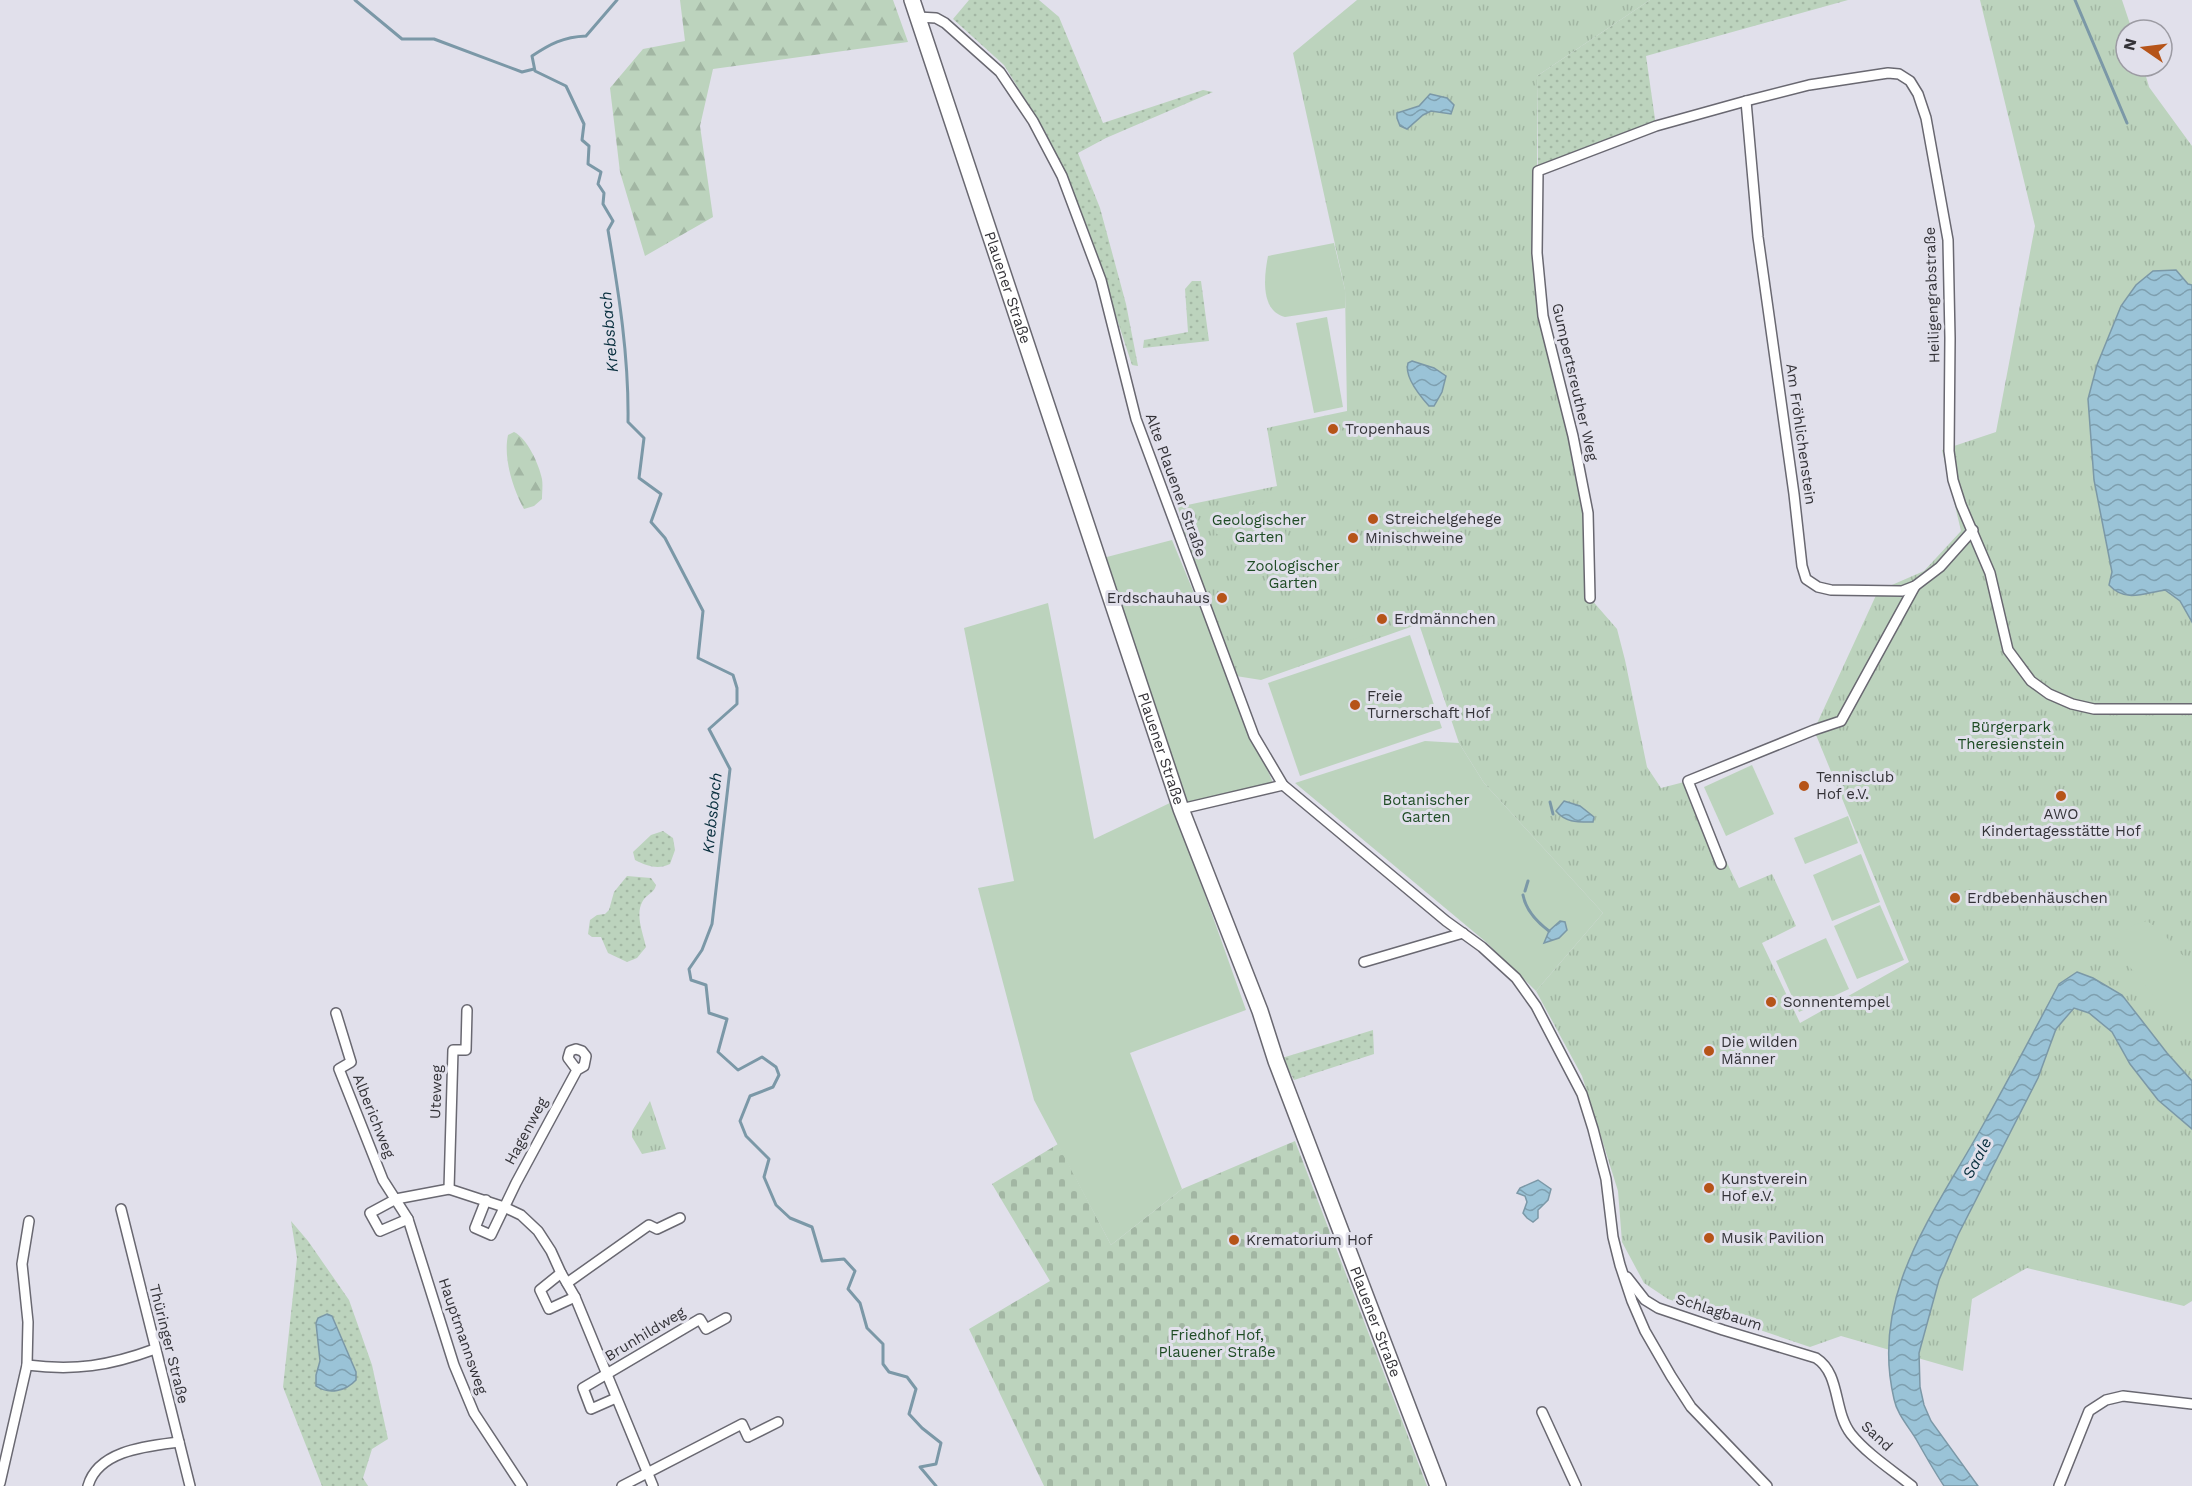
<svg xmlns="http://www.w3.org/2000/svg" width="2192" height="1486" font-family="'Work Sans',sans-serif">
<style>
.grass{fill:url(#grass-dots)}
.forest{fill:url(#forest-firs)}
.cemetery{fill:url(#cemetery-stones)}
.park{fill:url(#park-tufts)}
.garden{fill:#bcd3bd}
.water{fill:url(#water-waves);stroke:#7b98a7;stroke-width:1.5}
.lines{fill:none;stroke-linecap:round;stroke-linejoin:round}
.stream{stroke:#7b98a7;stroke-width:3}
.street-casing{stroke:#696871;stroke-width:12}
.primary-casing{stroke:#696871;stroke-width:18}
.street{stroke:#fff;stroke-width:9}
.primary{stroke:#fff;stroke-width:15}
.poi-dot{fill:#b65419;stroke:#e1e0eb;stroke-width:2}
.labels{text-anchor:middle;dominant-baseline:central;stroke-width:6;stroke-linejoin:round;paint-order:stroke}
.street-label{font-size:15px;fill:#343338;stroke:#e1e0eb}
.poi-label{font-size:15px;fill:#343338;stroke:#e1e0eb;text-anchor:start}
.park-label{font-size:15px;fill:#1f4c25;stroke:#e1e0eb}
.water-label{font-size:16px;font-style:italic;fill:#072e3d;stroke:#e1e0eb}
</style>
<defs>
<pattern id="grass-dots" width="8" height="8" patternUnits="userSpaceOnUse" patternTransform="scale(1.5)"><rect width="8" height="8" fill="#bcd3bd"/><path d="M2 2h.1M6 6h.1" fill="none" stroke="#a2b6a3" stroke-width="1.8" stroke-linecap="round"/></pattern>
<pattern id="forest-firs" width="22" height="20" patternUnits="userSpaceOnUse" patternTransform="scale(1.5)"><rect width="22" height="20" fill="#bcd3bd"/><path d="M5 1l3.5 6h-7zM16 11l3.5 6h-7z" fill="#a2b6a3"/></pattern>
<pattern id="cemetery-stones" width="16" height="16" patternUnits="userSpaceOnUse" patternTransform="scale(1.5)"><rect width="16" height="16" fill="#bcd3bd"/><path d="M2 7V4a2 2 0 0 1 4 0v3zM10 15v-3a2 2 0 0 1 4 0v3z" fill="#a2b6a3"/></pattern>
<pattern id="park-tufts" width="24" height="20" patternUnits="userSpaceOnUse" patternTransform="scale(1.5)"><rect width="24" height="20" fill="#bcd3bd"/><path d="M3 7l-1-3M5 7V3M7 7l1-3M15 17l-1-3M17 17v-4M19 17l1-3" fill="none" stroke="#a2b6a3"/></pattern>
<pattern id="water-waves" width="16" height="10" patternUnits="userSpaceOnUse" patternTransform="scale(1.5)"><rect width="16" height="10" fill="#9ac3d7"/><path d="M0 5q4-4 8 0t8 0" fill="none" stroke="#7e9faf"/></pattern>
</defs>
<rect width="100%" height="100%" fill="#e1e0eb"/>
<g class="grass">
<polygon points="969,0 1039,0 1059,17 1103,123 1203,90 1213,92 1106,138 1078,153 1100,208 1126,304 1138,366 1132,365 1087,227 1046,133 1004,65 953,19"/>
<polygon points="1650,0 1848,0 1646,56 1656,126 1538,171 1537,76"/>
<polygon points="1192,281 1201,281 1209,341 1143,348 1144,340 1188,332 1185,289"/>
<path d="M663 831 673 838 675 850 670 864C658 870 647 866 635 860L633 852 651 835Z"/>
<path d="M627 876 651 878 656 885C654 893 649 893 644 899 634 913 643 932 646 947L637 958 627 962 608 953 601 937H592L588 934 590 920 597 915 605 914 609 910 614 892Z"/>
<polygon points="1373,1030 1374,1054 1294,1080 1282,1058"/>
<polygon points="291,1221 308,1241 349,1300 372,1365 388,1439 372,1449 363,1478 368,1486 322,1486 283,1387 297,1258"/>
</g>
<g class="forest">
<polygon points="680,0 893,0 908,42 713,69 700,126 713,217 645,256 620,172 610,88 643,49 685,41"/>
<path d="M514 432C527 438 539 464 542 479 543 485 542 493 542 499L534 506 524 509C513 489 503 458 508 435Z"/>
</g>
<polygon class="cemetery" points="1295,1141 1427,1486 1044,1486 969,1329 1050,1281 992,1184 1058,1144 1111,1245 1182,1189"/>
<g class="park">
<polygon points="1357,0 1650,0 1537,76 1537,253 1543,316 1588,513 1590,598 1617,629 1625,660 1647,767 1661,788 1688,781 1739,888 1772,874 1796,926 1762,943 1800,1023 1909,962 1814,730 1878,591 1924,571 1961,531 1942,450 1996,432 2035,226 1980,0 2122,0 2132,30 2126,30 2126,66 2143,66 2149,87 2192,146 2192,1301 2184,1306 2027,1268 1972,1299 1963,1371 1841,1336 1810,1347 1668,1299 1644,1283 1622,1242 1618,1191 1582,1076 1536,991 1603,913 1484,783 1459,743 1419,624 1261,680 1236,676 1188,547 1178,507 1277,486 1267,428 1347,411 1345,290 1293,53"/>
<polygon points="650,1101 666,1149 642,1154 632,1137 632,1131"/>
</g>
<g class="garden">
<path d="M1334 243 1345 290V308L1285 317C1260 311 1264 276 1268 256Z"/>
<polygon points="1327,317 1343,407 1314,413 1296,323"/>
<path d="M1279 500 1294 577C1265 584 1267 567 1249 551 1240 543 1227 538 1215 533L1212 512Z"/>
<polygon points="1172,540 1273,783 1185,804 1103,558"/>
<polygon points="1048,603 1094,839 1172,802 1246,1010 1130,1053 1182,1189 1111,1245 1034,1100 978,888 1014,881 964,628"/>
<polygon points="1369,634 1371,641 1349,647 1347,641"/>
<polygon points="1410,635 1442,728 1300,776 1268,683"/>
<polygon points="1425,741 1459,743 1484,783 1603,913 1536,991 1486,942 1295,783"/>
<polygon points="1752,765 1774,814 1726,836 1704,787"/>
<polygon points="1848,816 1858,843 1805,864 1794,838"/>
<polygon points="1861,854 1880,902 1832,921 1813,875"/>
<polygon points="1880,905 1904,960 1857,979 1834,926"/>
<path d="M2147 921 2160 930 2192 966V1037L2189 1039 2120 955 2115 945C2118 931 2134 924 2147 921Z"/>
<polygon points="1826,938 1849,989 1799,1012 1776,961"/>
</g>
<g class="water">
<polygon points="1430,94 1447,98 1454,105 1451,114 1431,111 1423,115 1407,129 1400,126 1397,118 1397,113 1419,106"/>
<path d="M2176 270 2188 284 2192 285V622L2180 601 2165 590C2144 593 2126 603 2109 585L2112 572 2094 480 2088 399 2097 365 2121 306 2136 285 2153 271Z"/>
<path d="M1412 361 1434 368 1446 376 1442 392 1434 406H1429C1420 396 1404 376 1408 363Z"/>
<path d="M1564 801 1580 806 1594 817 1593 822C1578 822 1566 823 1556 811Z"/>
<polygon points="1560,921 1565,922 1567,930 1559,938 1544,943 1549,931"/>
<path d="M2077 972 2093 978 2122 995 2167 1053 2192 1081V1129L2158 1100 2130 1064 2112 1032 2089 1013 2074 1008 2056 1029 2038 1078 1958 1235 1939 1280 1919 1353 1920 1387 1924 1405 1931 1421 1978 1486H1944C1934 1471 1925 1455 1916 1439 1908 1426 1897 1414 1894 1399 1869 1294 1935 1212 1983 1125 2009 1079 2034 1031 2059 984Z"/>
<polygon points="1538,1180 1551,1189 1548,1200 1538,1210 1538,1218 1533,1222 1527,1218 1523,1213 1527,1202 1525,1196 1517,1193 1520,1188"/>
<path d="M327 1314 332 1316 356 1372V1380C346 1391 329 1395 316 1386V1375L320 1361 316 1323 318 1318Z"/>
</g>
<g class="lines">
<g class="stream">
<polyline points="355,0 402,39 434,39 522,72 534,69"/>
<path d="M617 0 586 36C563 37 550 44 532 56L535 71 566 86 584 124 582 140 589 146 588 164 601 172 598 184 604 193 603 204 613 221 608 230C619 294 629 358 628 422L644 438 639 478 661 494 651 522 665 538 703 611 698 658 733 675 737 688V704L709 729 730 769 712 924 702 950 689 969 691 980 706 985 709 1013 727 1019 718 1052 738 1070 762 1057 776 1067 779 1075 773 1087 750 1096 740 1121 746 1136 769 1159 764 1177 776 1205 790 1218 812 1227 822 1261 844 1259 855 1271 848 1289 860 1303 867 1328 883 1344V1364L889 1372 907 1377 916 1389 909 1414 922 1428 941 1443 936 1464 920 1467 936 1486"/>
<polyline points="2075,0 2127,123"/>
<polyline points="1550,802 1553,814"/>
<polyline points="1525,891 1528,881"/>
<path d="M1523 895C1526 911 1537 922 1549 931"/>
</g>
<g class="street-casing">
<g id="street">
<polyline points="918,17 936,18 945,23 1000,72 1033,121 1062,176 1101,280 1136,419 1254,736 1283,785 1446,921 1482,947 1516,978 1536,1006 1582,1094 1593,1129 1606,1179 1613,1237 1620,1265 1632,1301 1645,1331 1671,1376 1691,1407 1767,1486"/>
<polyline points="1746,101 1758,237 1794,494 1802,566 1806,579 1818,587 1831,590 1902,591 1915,586 1940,567 1973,530"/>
<polyline points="1590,598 1588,513 1573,436 1543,316 1537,253 1538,171 1656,126 1746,101 1809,85 1888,73 1899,74 1910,81 1918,94 1926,118 1948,240 1950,338 1949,451 1953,480 1961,505 1990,573 2008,650 2031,681 2049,694 2072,704 2094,709 2192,709"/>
<polyline points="1181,809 1283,785"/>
<polyline points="1721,864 1688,781 1814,730 1841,721 1915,586"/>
<polyline points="1364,962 1463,933"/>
<polyline points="336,1013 351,1062 339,1069 383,1180 408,1219 454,1365 474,1413 522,1486"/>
<polyline points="449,1189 453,1050 466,1050 467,1010"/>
<polyline points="486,1200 475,1228 491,1235 516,1183 577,1070 584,1066 586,1056 582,1051 576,1049 570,1051 568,1058 577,1070"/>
<polyline points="121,1209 190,1486"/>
<polyline points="408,1219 380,1231 370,1213 396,1199 449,1189 504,1207 521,1215 538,1231 551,1251 561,1273 575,1297 653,1486"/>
<polyline points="561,1273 540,1290 549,1309 575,1297"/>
<path d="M1627 1277 1645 1300 1658 1308 1723 1330 1816 1358C1841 1374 1833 1411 1851 1434 1867 1454 1892 1470 1912 1486"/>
<polyline points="567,1283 649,1225 657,1229 680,1218"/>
<path d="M27 1365C75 1371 109 1366 155 1349"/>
<polyline points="616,1398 591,1409 583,1388 700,1319 706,1329 726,1318"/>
<polyline points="1542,1412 1576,1486"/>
<polyline points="0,1483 27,1365 28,1322 22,1264 29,1221"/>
<path d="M88 1486C98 1450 148 1446 179 1442"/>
<polyline points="622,1486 742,1424 748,1437 778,1422"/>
<polyline points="2059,1486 2089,1411 2106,1400 2123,1396 2192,1404"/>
</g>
</g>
<g class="primary-casing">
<g id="primary">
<path id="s1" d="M912 0 1181 809 1260 1011 1276 1061 1438 1486"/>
</g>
</g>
<use href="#street" class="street"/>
<use href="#primary" class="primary"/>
</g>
<g class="poi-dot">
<circle cx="1333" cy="429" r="6"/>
<circle cx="1373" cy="519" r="6"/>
<circle cx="1353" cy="538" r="6"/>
<circle cx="1222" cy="598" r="6"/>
<circle cx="1382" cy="619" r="6"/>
<circle cx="1355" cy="705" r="6"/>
<circle cx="1804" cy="786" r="6"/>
<circle cx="2061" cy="796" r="6"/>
<circle cx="1955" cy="898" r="6"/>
<circle cx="1771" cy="1002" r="6"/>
<circle cx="1709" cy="1051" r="6"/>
<circle cx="1709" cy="1188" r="6"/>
<circle cx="1709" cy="1238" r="6"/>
<circle cx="1234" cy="1240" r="6"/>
</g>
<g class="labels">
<g class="street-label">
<text stroke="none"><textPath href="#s1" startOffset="303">Plauener Straße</textPath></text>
<text transform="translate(1932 295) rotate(-92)">Heiligengrabstraße</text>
<text transform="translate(1575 382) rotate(77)">Gumpertsreuther Weg</text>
<text transform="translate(1801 434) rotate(82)">Am Fröhlichenstein</text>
<text transform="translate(1176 485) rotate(70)">Alte Plauener Straße</text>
<text stroke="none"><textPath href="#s1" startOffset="789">Plauener Straße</textPath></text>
<text transform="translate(436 1092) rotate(-88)">Uteweg</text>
<text transform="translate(374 1116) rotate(68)">Alberichweg</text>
<text transform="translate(526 1131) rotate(-62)">Hagenweg</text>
<text transform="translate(1719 1312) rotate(18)">Schlagbaum</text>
<text stroke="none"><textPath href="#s1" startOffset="1401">Plauener Straße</textPath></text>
<text transform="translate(645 1334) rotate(-31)">Brunhildweg</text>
<text transform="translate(463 1336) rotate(71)">Hauptmannsweg</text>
<text transform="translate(169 1344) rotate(76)">Thüringer Straße</text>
<text transform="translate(1877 1436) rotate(43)">Sand</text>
</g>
<g class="poi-label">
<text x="1345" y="429">Tropenhaus</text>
<text x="1385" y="519">Streichelgehege</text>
<text x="1365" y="538">Minischweine</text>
<text x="1210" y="598" text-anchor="end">Erdschauhaus</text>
<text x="1394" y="619">Erdmännchen</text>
<text x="1367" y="696">Freie<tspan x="1367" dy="17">Turnerschaft Hof</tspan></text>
<text x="1816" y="777">Tennisclub<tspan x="1816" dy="17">Hof e.V.</tspan></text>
<text x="2061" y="814" text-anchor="middle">AWO<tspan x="2061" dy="17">Kindertagesstätte Hof</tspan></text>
<text x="1967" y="898">Erdbebenhäuschen</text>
<text x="1783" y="1002">Sonnentempel</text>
<text x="1721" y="1042">Die wilden<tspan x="1721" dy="17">Männer</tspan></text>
<text x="1721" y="1179">Kunstverein<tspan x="1721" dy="17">Hof e.V.</tspan></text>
<text x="1721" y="1238">Musik Pavilion</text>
<text x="1246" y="1240">Krematorium Hof</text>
</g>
<g class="park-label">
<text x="1259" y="520">Geologischer<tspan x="1259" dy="17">Garten</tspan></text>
<text x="1293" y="566">Zoologischer<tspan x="1293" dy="17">Garten</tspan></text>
<text x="2011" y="727">Bürgerpark<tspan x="2011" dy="17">Theresienstein</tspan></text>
<text x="1426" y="800">Botanischer<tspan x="1426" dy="17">Garten</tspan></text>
<text x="1217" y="1335">Friedhof Hof,<tspan x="1217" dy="17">Plauener Straße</tspan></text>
</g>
<g class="water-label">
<text transform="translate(609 332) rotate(-95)">Krebsbach</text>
<text transform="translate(712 813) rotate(-84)">Krebsbach</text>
<text transform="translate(1977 1158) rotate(-62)">Saale</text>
</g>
</g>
<g transform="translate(2144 48) rotate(284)"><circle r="28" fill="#e1e0eb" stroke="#9c9ba3" stroke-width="1.5"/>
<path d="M0-4.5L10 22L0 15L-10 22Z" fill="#b65419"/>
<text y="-9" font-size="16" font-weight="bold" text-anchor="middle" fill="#343338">N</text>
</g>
</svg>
